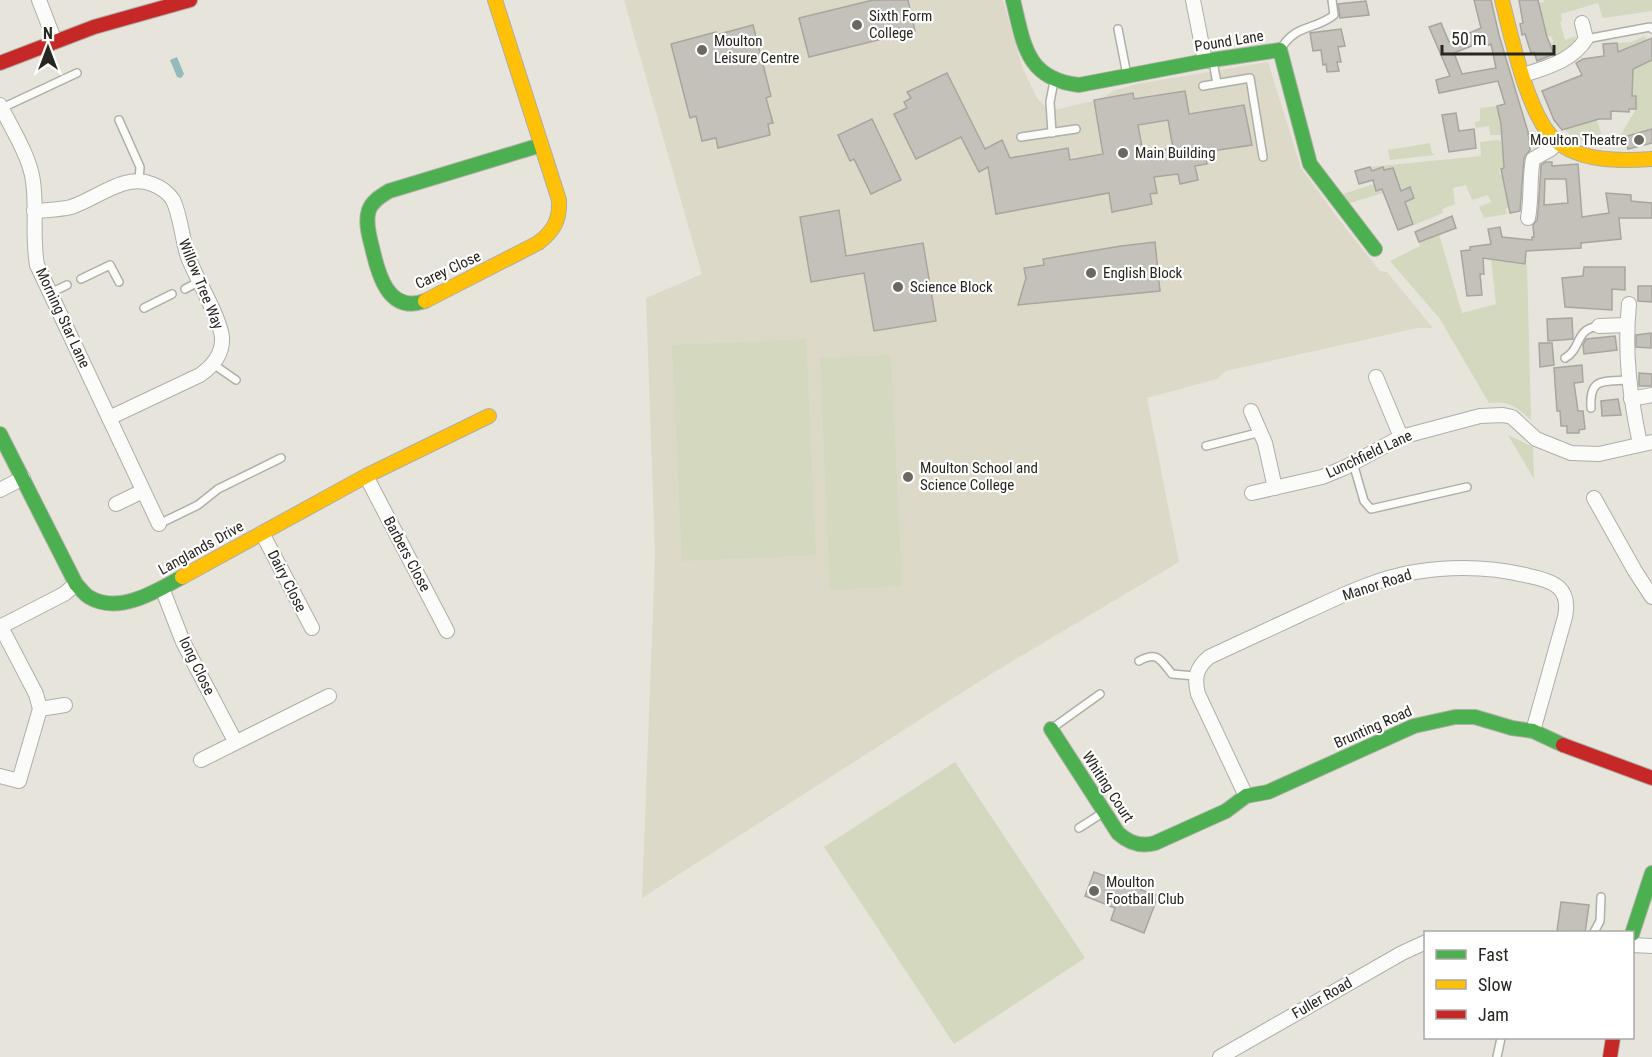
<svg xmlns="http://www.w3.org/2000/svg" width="1652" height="1057" font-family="'Roboto Condensed',sans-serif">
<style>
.built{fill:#ddd9c8}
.green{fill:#d3d8be}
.water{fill:#92bbb9}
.building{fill:#c4c1bb;stroke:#a7a59e;stroke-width:1.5;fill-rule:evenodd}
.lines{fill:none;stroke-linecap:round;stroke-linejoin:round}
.lane-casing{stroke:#afaea7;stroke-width:10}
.street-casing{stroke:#afaea7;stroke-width:16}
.fast-casing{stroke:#afaea7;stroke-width:16}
.slow-casing{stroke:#afaea7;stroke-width:16}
.jam-casing{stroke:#afaea7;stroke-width:16}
.lane{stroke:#fbfbfa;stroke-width:7}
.street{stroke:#fbfbfa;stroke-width:14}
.fast{stroke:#4caf50;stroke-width:14}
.slow{stroke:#ffc107;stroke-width:14}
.jam{stroke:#c62828;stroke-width:14}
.poi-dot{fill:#6b6861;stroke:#fff;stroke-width:2}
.labels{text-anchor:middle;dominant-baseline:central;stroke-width:4.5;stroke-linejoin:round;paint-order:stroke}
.poi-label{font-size:15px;fill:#282620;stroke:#fff;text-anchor:start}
.street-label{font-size:15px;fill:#282620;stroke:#fff}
</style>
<rect width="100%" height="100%" fill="#e7e4db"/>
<polygon class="built" points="624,0 1003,0 1023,69 1037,98 1050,111 1101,99 1113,91 1137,84 1268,62 1301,168 1337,217 1380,271 1387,272 1433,328 1417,328 1226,371 1217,379 1147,398 1179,562 991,674 642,898 655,556 646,298 702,274"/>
<g class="green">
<polygon points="1544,0 1652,0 1652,11 1603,18 1598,3 1561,14 1562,21 1560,22 1565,40 1576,36 1574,44 1555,56 1551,46 1548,47 1547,44 1554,42 1551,36 1546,37 1535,21 1543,19 1539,3 1544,2"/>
<polygon points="1644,36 1647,40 1635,45 1652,60 1652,129 1619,138 1636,109 1636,96 1621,95 1593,109 1554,121 1547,103 1556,98 1559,104 1601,57 1618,54 1617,43 1632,42"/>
<polygon points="1497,106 1499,114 1507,112 1506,135 1490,135 1489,126 1476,128 1475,122 1480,121 1480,108"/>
<polygon points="1597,120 1602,137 1602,148 1571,136 1565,129"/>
<polygon points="1498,140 1501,141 1506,168 1499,169 1500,175 1514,174 1517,206 1506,208 1507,214 1484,218 1479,207 1491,202 1488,195 1472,200 1466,185 1453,188 1455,204 1442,209 1443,213 1414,225 1405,202 1414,198 1410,187 1401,191 1399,188 1347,204 1340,195 1374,184 1398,184 1393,168 1384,170 1383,167 1372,171 1370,167 1481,156 1480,142"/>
<polygon points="1430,143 1432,153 1435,155 1390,160 1388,150"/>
<path d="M1439 234 1462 313 1496 304 1491 259 1527 265 1531 420C1516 407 1511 401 1489 403L1440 319 1390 261 1420 246 1419 242Z"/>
<polygon points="806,339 816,555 682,561 672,345"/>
<polygon points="891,355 902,586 830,590 820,358"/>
<polygon points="1508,435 1533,447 1534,479"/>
<polygon points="955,762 1085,958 954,1044 824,847"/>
</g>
<polygon class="water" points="177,57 184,74 181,78 177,77 170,60"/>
<g class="building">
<polygon points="873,0 908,0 915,31 809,57 799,18"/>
<path d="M1474 0H1491L1499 35 1528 132 1530 150 1524 158 1520 211 1510 213 1501 169 1504 168 1501 124 1497 106 1505 104 1498 81 1439 93 1436 80 1450 76 1429 27 1441 23 1449 42 1481 28ZM1484 41 1486 46 1491 44 1496 68 1462 74 1454 53Z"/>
<polygon points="1519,0 1538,0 1547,37 1554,54 1537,61 1534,52 1531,53 1525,34 1522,35 1520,24 1523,23"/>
<polygon points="1366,1 1369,15 1340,18 1338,4"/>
<polygon points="753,25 771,96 766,98 773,123 768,124 770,135 718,148 716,138 702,141 696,116 690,118 671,44 716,32 716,35"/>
<polygon points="1341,29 1345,46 1338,47 1341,62 1337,62 1339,71 1327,72 1326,64 1323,65 1321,50 1313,51 1310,33"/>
<polygon points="1652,38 1652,60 1633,69 1632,96 1636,96 1636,109 1629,109 1629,112 1611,111 1611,119 1599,119 1562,130 1554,120 1542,91 1582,75 1576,63 1583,59 1604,56 1603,44 1617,43 1618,52"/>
<path d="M947 73 985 149 1002 140 1010 158 1068 148 1070 160 1103 154 1094 100 1133 93 1134 99 1185 91 1189 114 1244 105 1252 145 1205 152 1207 164 1195 166 1198 180 1180 184 1178 174 1154 177 1157 193 1150 194 1152 204 1112 212 1109 193 996 214 988 167 979 172 961 137 916 159 894 114 907 108 904 102 911 98 907 92ZM1168 120 1173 148 1143 153 1138 125Z"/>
<polygon points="1456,113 1459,131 1474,129 1476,148 1449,152 1442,115"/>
<polygon points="872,119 901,180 871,194 854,159 850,161 838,135"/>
<polygon points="1652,129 1652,143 1628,149 1624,137"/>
<path d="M1546 162H1552V166L1578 164 1582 217 1609 213 1606 193 1631 195V201L1652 203V218H1619L1621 239 1581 243V248L1526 251 1525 264 1483 258 1484 274H1480L1482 295 1467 296 1461 251 1470 250V247L1491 244 1488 229 1500 227 1502 237 1532 240V237H1534L1533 225 1537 220 1538 212 1541 168V165ZM1545 179H1566L1568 203 1544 205Z"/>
<polygon points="1370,167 1372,171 1383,167 1384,170 1393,168 1401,191 1410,187 1414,198 1405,202 1413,224 1398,230 1382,189 1376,191 1373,180 1359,184 1355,171"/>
<polygon points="839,210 846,256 923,243 936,321 874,331 864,273 811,282 800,217"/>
<polygon points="1452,216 1456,228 1419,242 1415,232"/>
<polygon points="1155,242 1160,291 1018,305 1026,278 1024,268 1044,265 1043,259 1121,246"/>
<polygon points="1584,267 1625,267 1625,290 1612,289 1612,310 1565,307 1562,278 1583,276"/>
<polygon points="1638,286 1652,286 1652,302 1638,301"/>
<polygon points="1572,318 1573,339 1548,341 1547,319"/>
<polygon points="1651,333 1651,348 1636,347 1636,335"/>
<polygon points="1615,336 1617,350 1584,354 1583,345 1586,339"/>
<polygon points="1539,343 1552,343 1554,365 1540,367"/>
<polygon points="1582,365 1583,382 1574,383 1578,411 1583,411 1585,429 1579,430 1579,433 1567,433 1567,426 1561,426 1560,411 1557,411 1554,368"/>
<polygon points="1639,373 1652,374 1652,386 1639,386"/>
<polygon points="1618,399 1621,415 1602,416 1601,401"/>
<polygon points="1094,872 1158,896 1144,933 1111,920 1115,908 1085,896"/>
<polygon points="1561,902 1589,905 1585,933 1557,931"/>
</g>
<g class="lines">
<g class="lane-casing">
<g id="lane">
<polyline points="1118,29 1127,75"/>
<polyline points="1586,39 1650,27 1652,29"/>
<path d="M1280 50C1296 23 1314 31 1334 15L1332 0"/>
<polyline points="1213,62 1217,83"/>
<polyline points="1203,86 1250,78 1263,157"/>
<polyline points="2,108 77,73"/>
<polyline points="119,120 140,167 139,181"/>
<polyline points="1052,133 1050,102 1054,81"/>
<polyline points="1021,137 1076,129"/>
<polyline points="81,279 110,265 119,282"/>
<polyline points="185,289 198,282"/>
<polyline points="50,293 67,285"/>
<polyline points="144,308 172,294"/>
<path d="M1565 358C1582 349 1574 329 1599 326"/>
<polyline points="213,364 236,380"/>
<path d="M1591 408C1589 377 1603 382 1628 380"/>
<polyline points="1206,446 1261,432"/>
<polyline points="1353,463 1364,501 1371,509 1467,487"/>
<polyline points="159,524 198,505 218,489 281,458"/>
<path d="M1139 661C1157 651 1160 659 1172 674L1195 676"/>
<polyline points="1051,729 1100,694"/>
<polyline points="1079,828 1104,812"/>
<polyline points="1594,932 1600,921 1601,897"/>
<polyline points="1497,1057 1501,1038"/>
</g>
</g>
<g class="street-casing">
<g id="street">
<polyline points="39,0 54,39"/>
<polyline points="1193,0 1205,61"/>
<path d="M1524 75C1547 67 1572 61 1586 39L1582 23"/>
<path d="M0 105C11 127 30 157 33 181 37 209 32 237 37 265L159 524"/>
<path d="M34 211C47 210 59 210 71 207 97 199 123 173 152 184 160 187 168 192 173 200 181 216 182 240 188 257 196 278 220 318 222 337 223 353 213 366 200 375L109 418"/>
<path d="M1528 218C1532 198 1529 179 1533 159L1551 149 1557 142"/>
<path d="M1629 304C1624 354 1630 396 1640 444"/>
<polyline points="1599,326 1627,325"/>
<polyline points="1376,377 1401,437"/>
<polyline points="1631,399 1652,395"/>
<polyline points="1251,411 1265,443 1275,488"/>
<polyline points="366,476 447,631"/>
<polyline points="0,490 23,478"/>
<polyline points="1252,493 1322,477 1344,468 1401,437 1480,416 1503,415 1512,417 1536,439 1571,453 1599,454 1652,442"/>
<polyline points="1594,498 1635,571 1652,597"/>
<polyline points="116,504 143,491"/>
<polyline points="262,533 312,628"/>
<polyline points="162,588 183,642 235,741"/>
<polyline points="0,627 64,594 76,584"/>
<polyline points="40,709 65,705"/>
<polyline points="201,760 329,696"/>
<polyline points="0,776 19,781 40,709 36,694 1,627"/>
<path d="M1246 796 1198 694C1194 678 1196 668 1209 657 1242 642 1275 626 1308 611 1343 595 1378 578 1415 572 1452 566 1493 567 1529 576 1554 581 1571 588 1565 617L1533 731"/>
<polyline points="1632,945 1652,946"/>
<polyline points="1220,1057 1402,953 1426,942"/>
</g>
</g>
<g class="fast-casing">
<g id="fast">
<path d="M1013 0C1024 45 1026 79 1079 85L1205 61 1280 50 1310 164 1375 249"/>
<path d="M425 301C388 314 378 274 372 247 369 236 365 221 369 210 372 201 381 196 389 191L541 145"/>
<path d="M0 434 76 584C80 588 84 594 89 597 118 615 157 591 182 577"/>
<path d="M1051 729 1118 833C1129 843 1140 847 1155 843L1226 811 1246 796 1268 792 1414 726 1455 717H1475L1512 728 1533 731 1563 745"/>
<polyline points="1632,934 1652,873"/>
</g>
</g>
<g class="slow-casing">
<g id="slow">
<path d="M1502 0C1511 36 1528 116 1555 140 1580 162 1621 161 1652 159"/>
<path d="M425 301 538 243C554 231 560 220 559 200L495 0"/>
<polyline points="182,577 366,476 489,416"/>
</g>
</g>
<g class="jam-casing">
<g id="jam">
<polyline points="0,63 94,27 190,0"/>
<polyline points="1563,745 1652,778"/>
<polyline points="1610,1057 1613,1038"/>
</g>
</g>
<use href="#lane" class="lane"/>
<use href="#street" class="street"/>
<use href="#fast" class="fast"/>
<use href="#slow" class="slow"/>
<use href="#jam" class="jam"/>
</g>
<g class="poi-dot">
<circle cx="857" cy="25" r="6"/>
<circle cx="702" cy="50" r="6"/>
<circle cx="1639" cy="140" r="6"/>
<circle cx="1123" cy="153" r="6"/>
<circle cx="1091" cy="273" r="6"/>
<circle cx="898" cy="287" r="6"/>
<circle cx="908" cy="477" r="6"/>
<circle cx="1094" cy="891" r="6"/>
</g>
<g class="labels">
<g class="poi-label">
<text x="869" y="16">Sixth Form<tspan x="869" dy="17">College</tspan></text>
<text x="714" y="41">Moulton<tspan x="714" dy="17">Leisure Centre</tspan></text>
<text x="1627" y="140" text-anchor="end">Moulton Theatre</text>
<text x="1135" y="153">Main Building</text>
<text x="1103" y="273">English Block</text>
<text x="910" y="287">Science Block</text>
<text x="920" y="468">Moulton School and<tspan x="920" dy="17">Science College</tspan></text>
<text x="1106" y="882">Moulton<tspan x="1106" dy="17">Football Club</tspan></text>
</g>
<g class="street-label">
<text transform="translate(1229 41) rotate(-9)">Pound Lane</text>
<text transform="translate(448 270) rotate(-25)">Carey Close</text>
<text transform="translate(201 284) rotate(68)">Willow Tree Way</text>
<text transform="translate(63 318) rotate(65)">Morning Star Lane</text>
<text transform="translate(1369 454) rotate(-25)">Lunchfield Lane</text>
<text transform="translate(201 548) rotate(-29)">Langlands Drive</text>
<text transform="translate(407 554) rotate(62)">Barbers Close</text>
<text transform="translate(287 581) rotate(63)">Dairy Close</text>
<text transform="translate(1377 585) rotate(-18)">Manor Road</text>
<text transform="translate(197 666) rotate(64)">long Close</text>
<text transform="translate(1373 727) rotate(-24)">Brunting Road</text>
<text transform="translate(1108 787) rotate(57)">Whiting Court</text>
<text transform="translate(1322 998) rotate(-30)">Fuller Road</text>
</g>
</g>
<rect x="1424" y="931" width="210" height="108" fill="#ffffff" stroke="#a9a8a6" stroke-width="1.5"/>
<rect x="1436" y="950" width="30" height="9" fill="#4caf50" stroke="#a9a8a6" stroke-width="1.5"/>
<text x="1478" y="961" font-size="18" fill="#282620">Fast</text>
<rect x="1436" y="980" width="30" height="9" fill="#ffc107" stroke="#a9a8a6" stroke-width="1.5"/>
<text x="1478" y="991" font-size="18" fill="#282620">Slow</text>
<rect x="1436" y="1010" width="30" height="9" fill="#c62828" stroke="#a9a8a6" stroke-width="1.5"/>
<text x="1478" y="1021" font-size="18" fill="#282620">Jam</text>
<g transform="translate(48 48)" stroke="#ffffff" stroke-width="4.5" paint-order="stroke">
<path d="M0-4.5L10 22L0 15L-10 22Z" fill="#282620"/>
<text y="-9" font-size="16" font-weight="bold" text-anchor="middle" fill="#282620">N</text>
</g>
<path d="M1442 45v9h112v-9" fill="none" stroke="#282620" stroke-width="3"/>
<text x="1451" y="45" font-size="18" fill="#282620" stroke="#ffffff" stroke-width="4.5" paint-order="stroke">50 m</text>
</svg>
